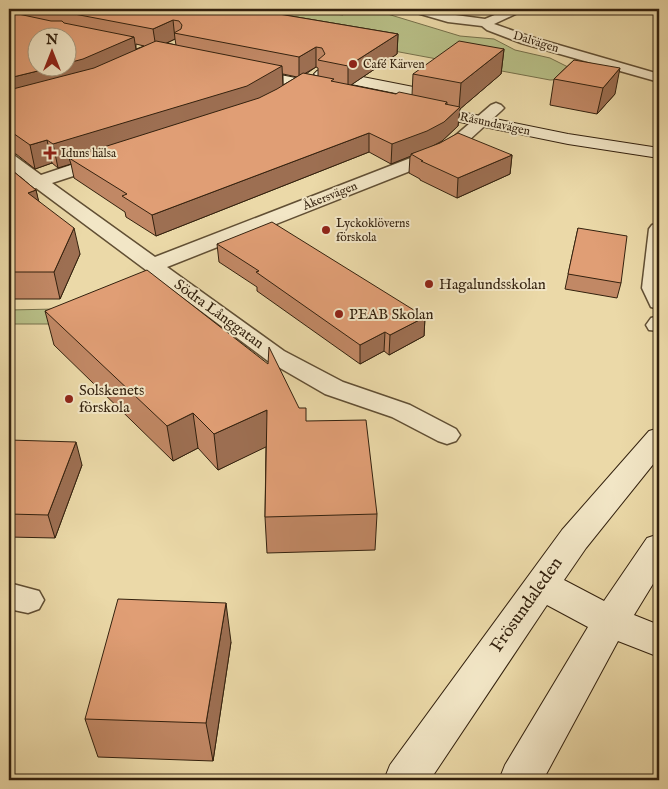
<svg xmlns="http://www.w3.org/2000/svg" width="668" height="789" font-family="'IM FELL English',serif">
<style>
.green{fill:#b8bf87;stroke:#76704a}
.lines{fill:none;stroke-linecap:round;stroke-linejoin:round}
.street-casing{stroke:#614f34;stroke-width:3}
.secondary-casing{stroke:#33210e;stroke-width:2}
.street{fill:#f2e6c6;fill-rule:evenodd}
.secondary{fill:#f2e6c6;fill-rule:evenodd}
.wall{fill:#c18865;stroke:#33210e;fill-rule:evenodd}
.shaded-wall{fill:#9d6f52;stroke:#33210e}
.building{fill:#e09e75;stroke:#33210e}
.poi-dot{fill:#8f2418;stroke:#f2e6c6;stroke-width:2}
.labels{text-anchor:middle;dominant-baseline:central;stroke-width:4;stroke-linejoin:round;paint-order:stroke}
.far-street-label{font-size:12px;fill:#33210e;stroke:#f2e6c6}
.far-poi-label{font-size:12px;fill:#33210e;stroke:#f2e6c6;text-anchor:start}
.poi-label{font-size:15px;fill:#33210e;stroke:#f2e6c6;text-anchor:start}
.street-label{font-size:15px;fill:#33210e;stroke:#f2e6c6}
.near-street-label{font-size:18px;fill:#33210e;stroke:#f2e6c6}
</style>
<rect width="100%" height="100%" fill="#ebd9a8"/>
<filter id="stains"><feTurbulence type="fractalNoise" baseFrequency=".004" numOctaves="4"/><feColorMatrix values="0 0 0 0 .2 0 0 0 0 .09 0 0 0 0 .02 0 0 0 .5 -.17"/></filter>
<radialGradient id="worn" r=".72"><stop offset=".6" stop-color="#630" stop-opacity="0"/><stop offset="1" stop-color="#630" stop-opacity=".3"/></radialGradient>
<g class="green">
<polygon points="191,9 293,9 343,15 347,9 371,9 460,36 494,39 515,50 550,58 590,78 550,80 184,12"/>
<polygon points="56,309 50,324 9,324 9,310"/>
</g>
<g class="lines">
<g class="street-casing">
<g id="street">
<polygon points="408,9 427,9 448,14 485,19 509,9 524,9 522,11 494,24 531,37 659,74 659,82 521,43 487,30 482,26 448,22 410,11"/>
<polygon points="496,103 501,105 504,108 501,111 467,142 438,160 167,267 284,351 343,382 410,405 456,429 460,435 456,441 447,444 438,441 392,417 325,394 268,361 36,188 9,196 9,185 25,180 9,168 9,155 15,156 41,175 98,156 110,156 112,160 110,164 52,183 155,257 426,152 455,136 491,105"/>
<polygon points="659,223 659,309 651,307 642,288 649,229 652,225"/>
<polygon points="659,316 659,331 649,330 646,325 651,318"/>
<polygon points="9,583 39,591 44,600 39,609 28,613 9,609"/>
</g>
</g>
<g class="secondary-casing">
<g id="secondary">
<polygon points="245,68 326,84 332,86 334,89 332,92 326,94 240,76 237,73 240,70"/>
<polygon points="322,69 449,94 455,96 457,99 455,102 449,104 317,77 314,74 317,71"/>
<polygon points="422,104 568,134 659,148 659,158 568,144 416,113 414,109 416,105"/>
<polygon points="659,428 659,457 586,548 564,580 604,601 647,538 659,534 659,574 634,615 659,625 659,657 618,641 543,780 499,780 505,765 588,627 547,605 430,780 384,780 390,765 562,530 649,431"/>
</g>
</g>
<use href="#street" class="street"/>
<use href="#secondary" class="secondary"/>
</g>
<g class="wall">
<path d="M9 9H249L398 34 397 54 351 85 396 94 412 95 413 74 504 49 501 74 460 109 458 126 442 141 434 146 512 155 510 174 457 198 420 180V179L409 173 410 156 391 164 369 152 156 236 126 217 125 212 74 178 71 164 58 168 52 163 35 169 16 154H10L14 172 36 190 38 200 80 254 60 299H9ZM175 39 176 45 167 43ZM136 44 144 46 136 49ZM316 67 318 68V76L306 74ZM283 74 297 77 283 85Z"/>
<polygon points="574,60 615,94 597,114 550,105 554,79"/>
<polygon points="578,228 621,283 617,298 565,289"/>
<polygon points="217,244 425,317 424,336 389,355 384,351 360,364 257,291 257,287 219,262"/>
<polygon points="45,311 306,421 377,514 375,550 267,553 265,517 266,446 218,470 198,448 173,461 54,345"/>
<polygon points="9,440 82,465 55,538 9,537"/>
<polygon points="231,642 213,761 98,757 85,719"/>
</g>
<g class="shaded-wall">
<polygon points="173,20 175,39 156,48 153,29"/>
<polygon points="398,34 397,54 348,87 348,66"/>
<polygon points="134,37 137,56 9,101 9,78 50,68 68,68 68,63"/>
<polygon points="316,47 316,67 299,77 299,57"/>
<polygon points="504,49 501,74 460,109 458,126 442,141 425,150 411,154 411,156 391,164 392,144 447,102 446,120 459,108 461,83"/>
<polygon points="282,66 283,87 248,107 69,158 71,164 58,168 53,144"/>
<polygon points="620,68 615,94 597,114 603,88"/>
<polygon points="369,133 369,152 156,236 152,215"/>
<polygon points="47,140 52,163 35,169 30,145"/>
<polygon points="9,151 15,175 9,177"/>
<polygon points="512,155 510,174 457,198 458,178"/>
<polygon points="36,190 42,215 28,193"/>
<polygon points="74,228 80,254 60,299 54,272"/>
<polygon points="425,317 424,336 389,355 390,335"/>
<polygon points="385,332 384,351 360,364 360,345"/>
<polygon points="267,410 270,445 218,470 214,434"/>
<polygon points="193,413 198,448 173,461 167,426"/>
<polygon points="76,442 82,465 55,538 48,515"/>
<polygon points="226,603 231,642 213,761 206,723"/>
</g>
<g class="building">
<polygon points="48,9 249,9 398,34 348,66 318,60 325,54 322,48 316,47 299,57 174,33 181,29 182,25 179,21 173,20 153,29"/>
<polygon points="9,12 51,21 62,21 64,23 134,37 83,59 68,63 68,38 38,38 38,68 50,68 9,78"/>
<polygon points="156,41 282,66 247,86 53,144 47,140 30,145 10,131 9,131 9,90 94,68"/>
<polygon points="459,41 504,49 461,83 413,74"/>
<polygon points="574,60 620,68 603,88 554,79"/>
<polygon points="303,73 334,79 331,81 396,94 399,92 447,102 445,104 460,107 444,122 427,131 392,144 369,133 152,215 122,196 127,194 69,158 259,98 277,89"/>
<polygon points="458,133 512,155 458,178 421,161 423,161 411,154 440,143"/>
<polygon points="13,171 36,190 28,193 74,228 54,272 9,272 9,245 10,243 9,242 9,172"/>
<polygon points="272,222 425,317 390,335 385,332 360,345 256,272 259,271 217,244"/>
<polygon points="578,228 627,236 621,283 568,274"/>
<polygon points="147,270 268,364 269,347 299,408 306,408 306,421 366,420 377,514 265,517 267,410 214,434 193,413 167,426 45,311"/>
<polygon points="9,440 76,442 48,515 9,514"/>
<polygon points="118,599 226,603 206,723 85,719"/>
</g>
<g class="poi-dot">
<circle cx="353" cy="64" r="5"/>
<path d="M47.5 145.5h5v5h5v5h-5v5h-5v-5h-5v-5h5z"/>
<circle cx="326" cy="230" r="5"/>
<circle cx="429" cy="284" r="5"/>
<circle cx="339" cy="314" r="5"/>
<circle cx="69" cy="399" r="5"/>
</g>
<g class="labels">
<g class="far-street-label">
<text transform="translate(536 42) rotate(17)">Dalvägen</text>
<text transform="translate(495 124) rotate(12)">Råsundavägen</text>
<text transform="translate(330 196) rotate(-22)">Åkersvägen</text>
</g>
<g class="far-poi-label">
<text x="363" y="64">Café Kärven</text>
<text x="61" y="153">Iduns hälsa</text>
<text x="336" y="223">Lyckoklöverns<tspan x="336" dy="14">förskola</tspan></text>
</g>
<g class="poi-label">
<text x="439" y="284">Hagalundsskolan</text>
<text x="349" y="314">PEAB Skolan</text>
<text x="79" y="390">Solskenets<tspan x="79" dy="17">förskola</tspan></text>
</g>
<g class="street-label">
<text transform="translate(219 314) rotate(36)">Södra Långgatan</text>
</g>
<g class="near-street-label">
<text transform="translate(527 605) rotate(-55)">Frösundaleden</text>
</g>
</g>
<rect width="668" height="789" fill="none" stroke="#ebd9a8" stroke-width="30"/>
<rect x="10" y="10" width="648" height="769" fill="none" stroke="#33210e" stroke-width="2.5"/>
<rect x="15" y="15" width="638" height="759" fill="none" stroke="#33210e"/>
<g transform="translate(52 52)"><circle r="24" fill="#f2e6c6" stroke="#a6977c"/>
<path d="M0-4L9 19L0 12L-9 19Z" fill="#8f2418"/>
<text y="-8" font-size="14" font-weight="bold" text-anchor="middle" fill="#33210e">N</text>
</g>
<rect width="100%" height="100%" filter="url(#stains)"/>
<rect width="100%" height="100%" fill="url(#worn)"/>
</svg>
